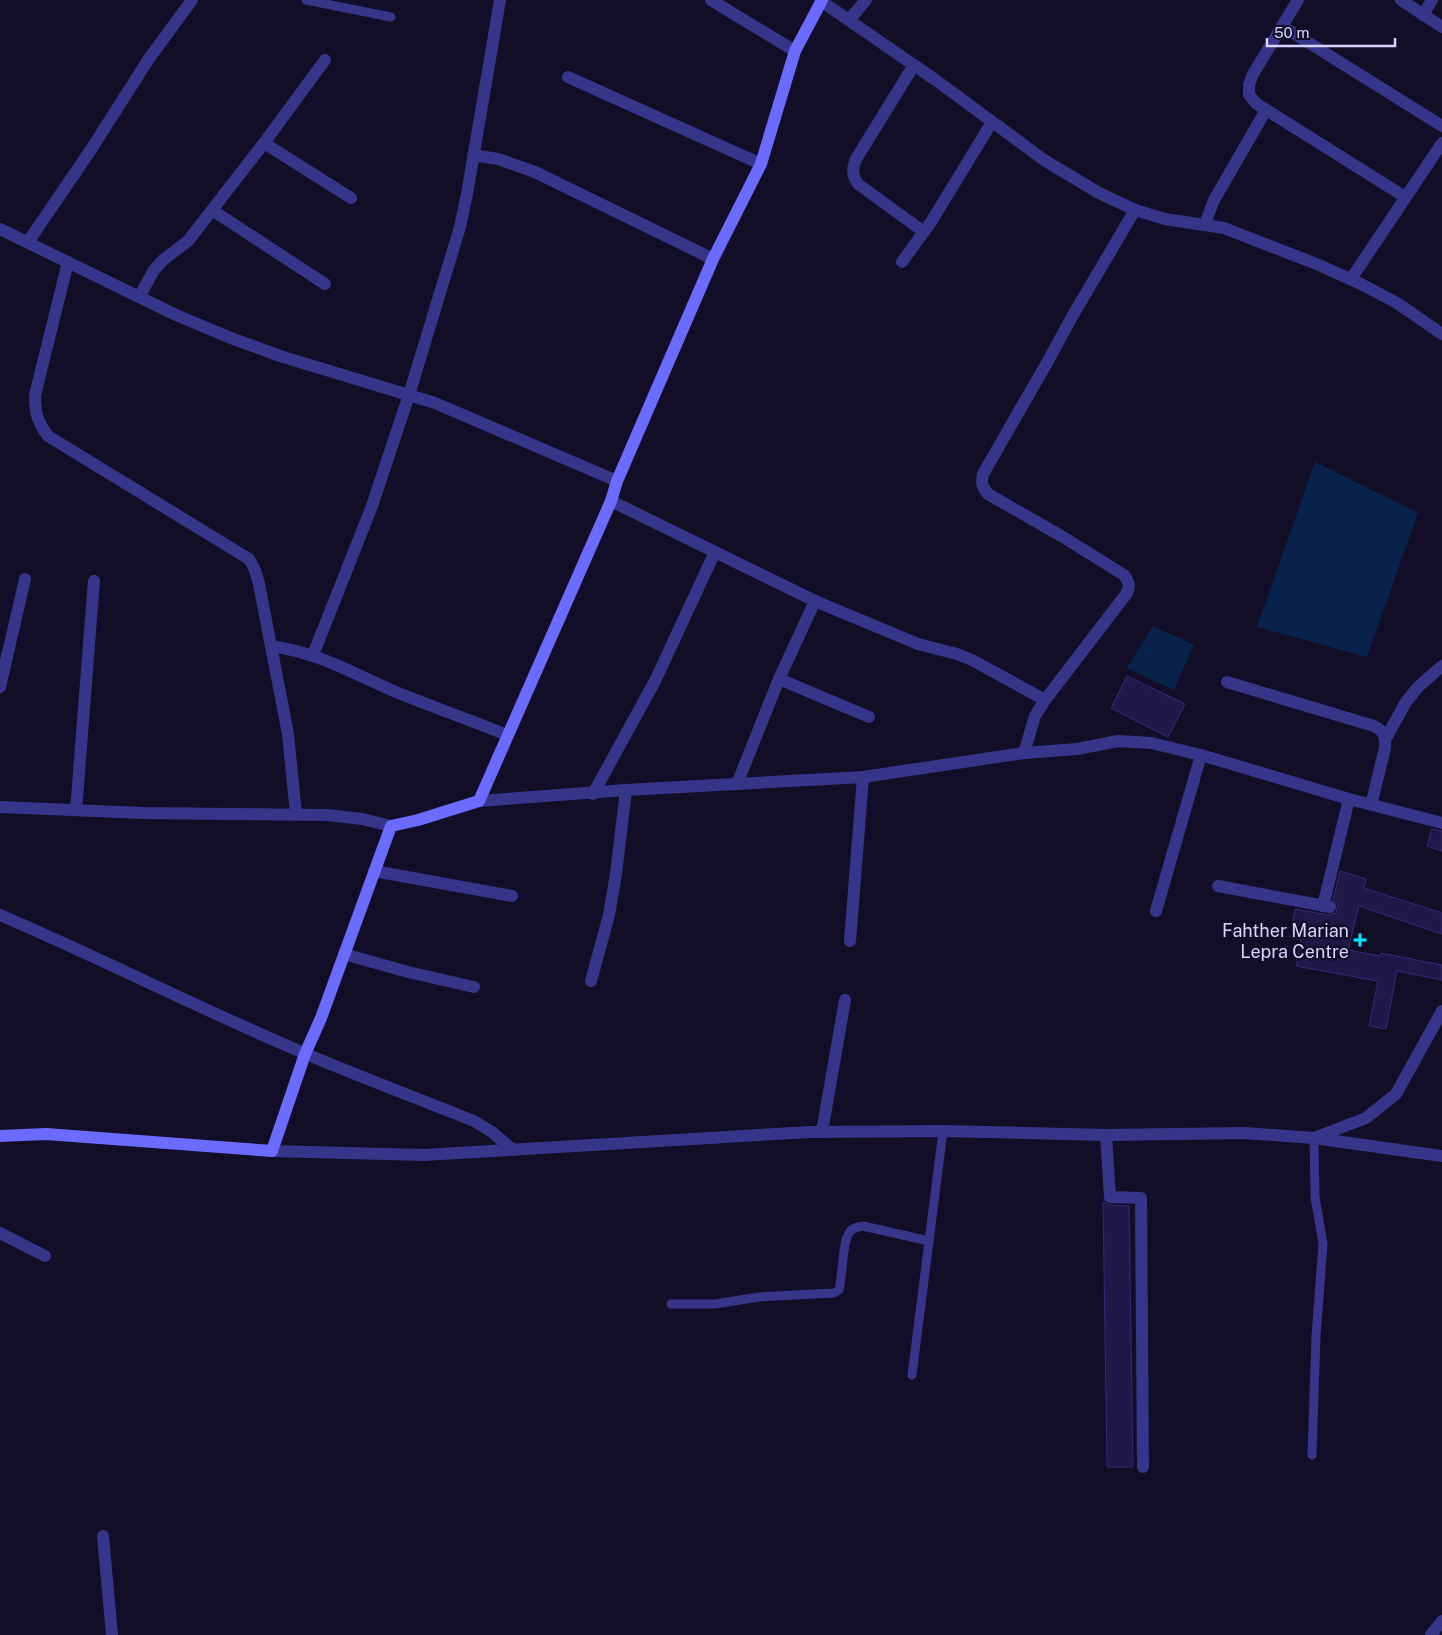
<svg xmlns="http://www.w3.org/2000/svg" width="1442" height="1635" font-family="'Public Sans',sans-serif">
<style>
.water{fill:#08224c}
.building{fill:#21184a;stroke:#372878}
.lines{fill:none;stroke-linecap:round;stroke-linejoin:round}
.service{stroke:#37358a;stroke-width:9}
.minor{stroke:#37358a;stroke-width:12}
.tertiary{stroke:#37358a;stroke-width:12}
.secondary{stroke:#6c6bff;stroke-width:12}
.poi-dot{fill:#00eaff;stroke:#120e28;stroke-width:2}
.labels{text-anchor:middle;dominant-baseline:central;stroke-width:5;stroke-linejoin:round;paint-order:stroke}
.poi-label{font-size:18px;fill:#d8d4ff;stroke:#120e28;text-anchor:end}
</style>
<rect width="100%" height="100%" fill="#120e28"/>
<g class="water">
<polygon points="1315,462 1418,513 1367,657 1257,627"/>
<polygon points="1153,626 1194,645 1174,690 1127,668"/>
</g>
<g class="building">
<polygon points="1127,676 1185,704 1168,737 1111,708"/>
<polygon points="1432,829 1442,831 1442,851 1427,846"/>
<polygon points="1340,871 1366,879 1364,888 1442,913 1442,934 1359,906 1348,950 1380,956 1381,953 1442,965 1442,980 1397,971 1386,1029 1369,1026 1378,981 1296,966 1301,940 1290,937 1295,909 1328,915 1336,913 1338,905 1333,900"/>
<polygon points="1103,1202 1110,1205 1129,1206 1133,1467 1107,1467"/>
</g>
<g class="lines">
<g class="service">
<polyline points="306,0 391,17"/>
<path d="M671 1304H715L759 1297 834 1293 839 1290C843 1275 842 1244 849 1233 852 1228 857 1227 863 1226L929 1241"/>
<polyline points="912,1375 943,1131"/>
<polyline points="1312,1455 1316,1336 1323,1244 1315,1197 1314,1138"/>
</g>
<g class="minor">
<polyline points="711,0 795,51"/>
<polyline points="1298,0 1253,74 1249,85 1249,95 1257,104 1405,197"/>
<polyline points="1401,0 1442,27"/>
<polyline points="821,1 937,81 1044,160 1099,193 1135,210 1165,219 1224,228 1319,265 1361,284 1397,303 1442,334"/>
<polyline points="1423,15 1432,0"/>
<polyline points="849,20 866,0"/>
<polyline points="1282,26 1442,126"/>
<path d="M914 65 856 159C852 169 852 175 858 184L924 232"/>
<polyline points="568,77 761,164"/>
<polyline points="264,143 351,198"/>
<polyline points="473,155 498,159 535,172 713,259"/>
<polyline points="212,210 325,284"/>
<polyline points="1205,224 1214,200 1266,110"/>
<polyline points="0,229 176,315 231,338 280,356 435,403 617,481"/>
<polyline points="28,242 92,148 148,60 192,0"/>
<path d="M68 262 35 395C35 413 37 421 48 436L249 559 255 570 259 584 288 734 296 814"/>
<polyline points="902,262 931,222 992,122"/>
<polyline points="1351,279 1442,143"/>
<polyline points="139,297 154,270 163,260 188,241 264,143 325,60"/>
<polyline points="611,501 815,601 918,644 957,654 972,660 1045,700"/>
<path d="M271 646C320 653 352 673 396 692 433 707 470 720 507 735"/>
<polyline points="313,655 372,506 409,395 460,227 467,194 500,0"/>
<polyline points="779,679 869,717"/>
<path d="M1227 682 1374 726C1384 731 1386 737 1385 748L1371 805"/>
<polyline points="0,687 25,579"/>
<polyline points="1386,738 1406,702 1418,687 1442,666"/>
<path d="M1024 753 1035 716 1045 700 1127 593C1130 586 1129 582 1124 575L1063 537 988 494C982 487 981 483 983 474L1048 361 1073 315 1135 210"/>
<polyline points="737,784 779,679 815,601"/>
<polyline points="593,794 655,681 715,552"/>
<polyline points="479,801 626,790 863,777 1024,753 1077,749 1118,741 1151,743 1201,755 1349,799 1442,823"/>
<polyline points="0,807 143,813 327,815 362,819 391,826"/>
<polyline points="76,810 94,581"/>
<polyline points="374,871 512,896"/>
<polyline points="1218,886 1330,907"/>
<polyline points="1323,906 1349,799"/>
<polyline points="1156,911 1201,755"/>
<path d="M0 915C103 959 202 1010 304 1053 360 1077 417 1098 474 1121L492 1132 513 1150"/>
<polyline points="850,941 863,777"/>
<polyline points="344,954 408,972 474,987"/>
<polyline points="591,981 609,915 616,874 626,790"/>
<polyline points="822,1132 845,1000"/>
<polyline points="1106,1135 1110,1197 1141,1198 1143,1467"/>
<polyline points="1314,1138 1366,1118 1396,1094 1442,1011"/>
<polyline points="0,1233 45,1256"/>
<polyline points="103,1536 112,1635"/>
<polyline points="1431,1635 1442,1621"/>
</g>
<polyline class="tertiary" points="272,1151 424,1155 810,1132 943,1131 1106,1135 1244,1133 1314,1138 1442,1156"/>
<polyline class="secondary" points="0,1136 46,1134 272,1151 305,1054 321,1018 391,826 418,820 479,801 611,501 617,481 713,259 761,164 795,51 822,0"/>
</g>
<path class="poi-dot" d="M1357.5 932.5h5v5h5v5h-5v5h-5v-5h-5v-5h5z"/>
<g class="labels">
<g class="poi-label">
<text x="1349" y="930">Fahther Marian<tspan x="1349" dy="21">Lepra Centre</tspan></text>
</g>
</g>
<path d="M1267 38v8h128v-8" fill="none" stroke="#d8d4ff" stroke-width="2.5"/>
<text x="1274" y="38" font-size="15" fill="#d8d4ff" stroke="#120e28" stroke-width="4" paint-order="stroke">50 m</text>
</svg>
